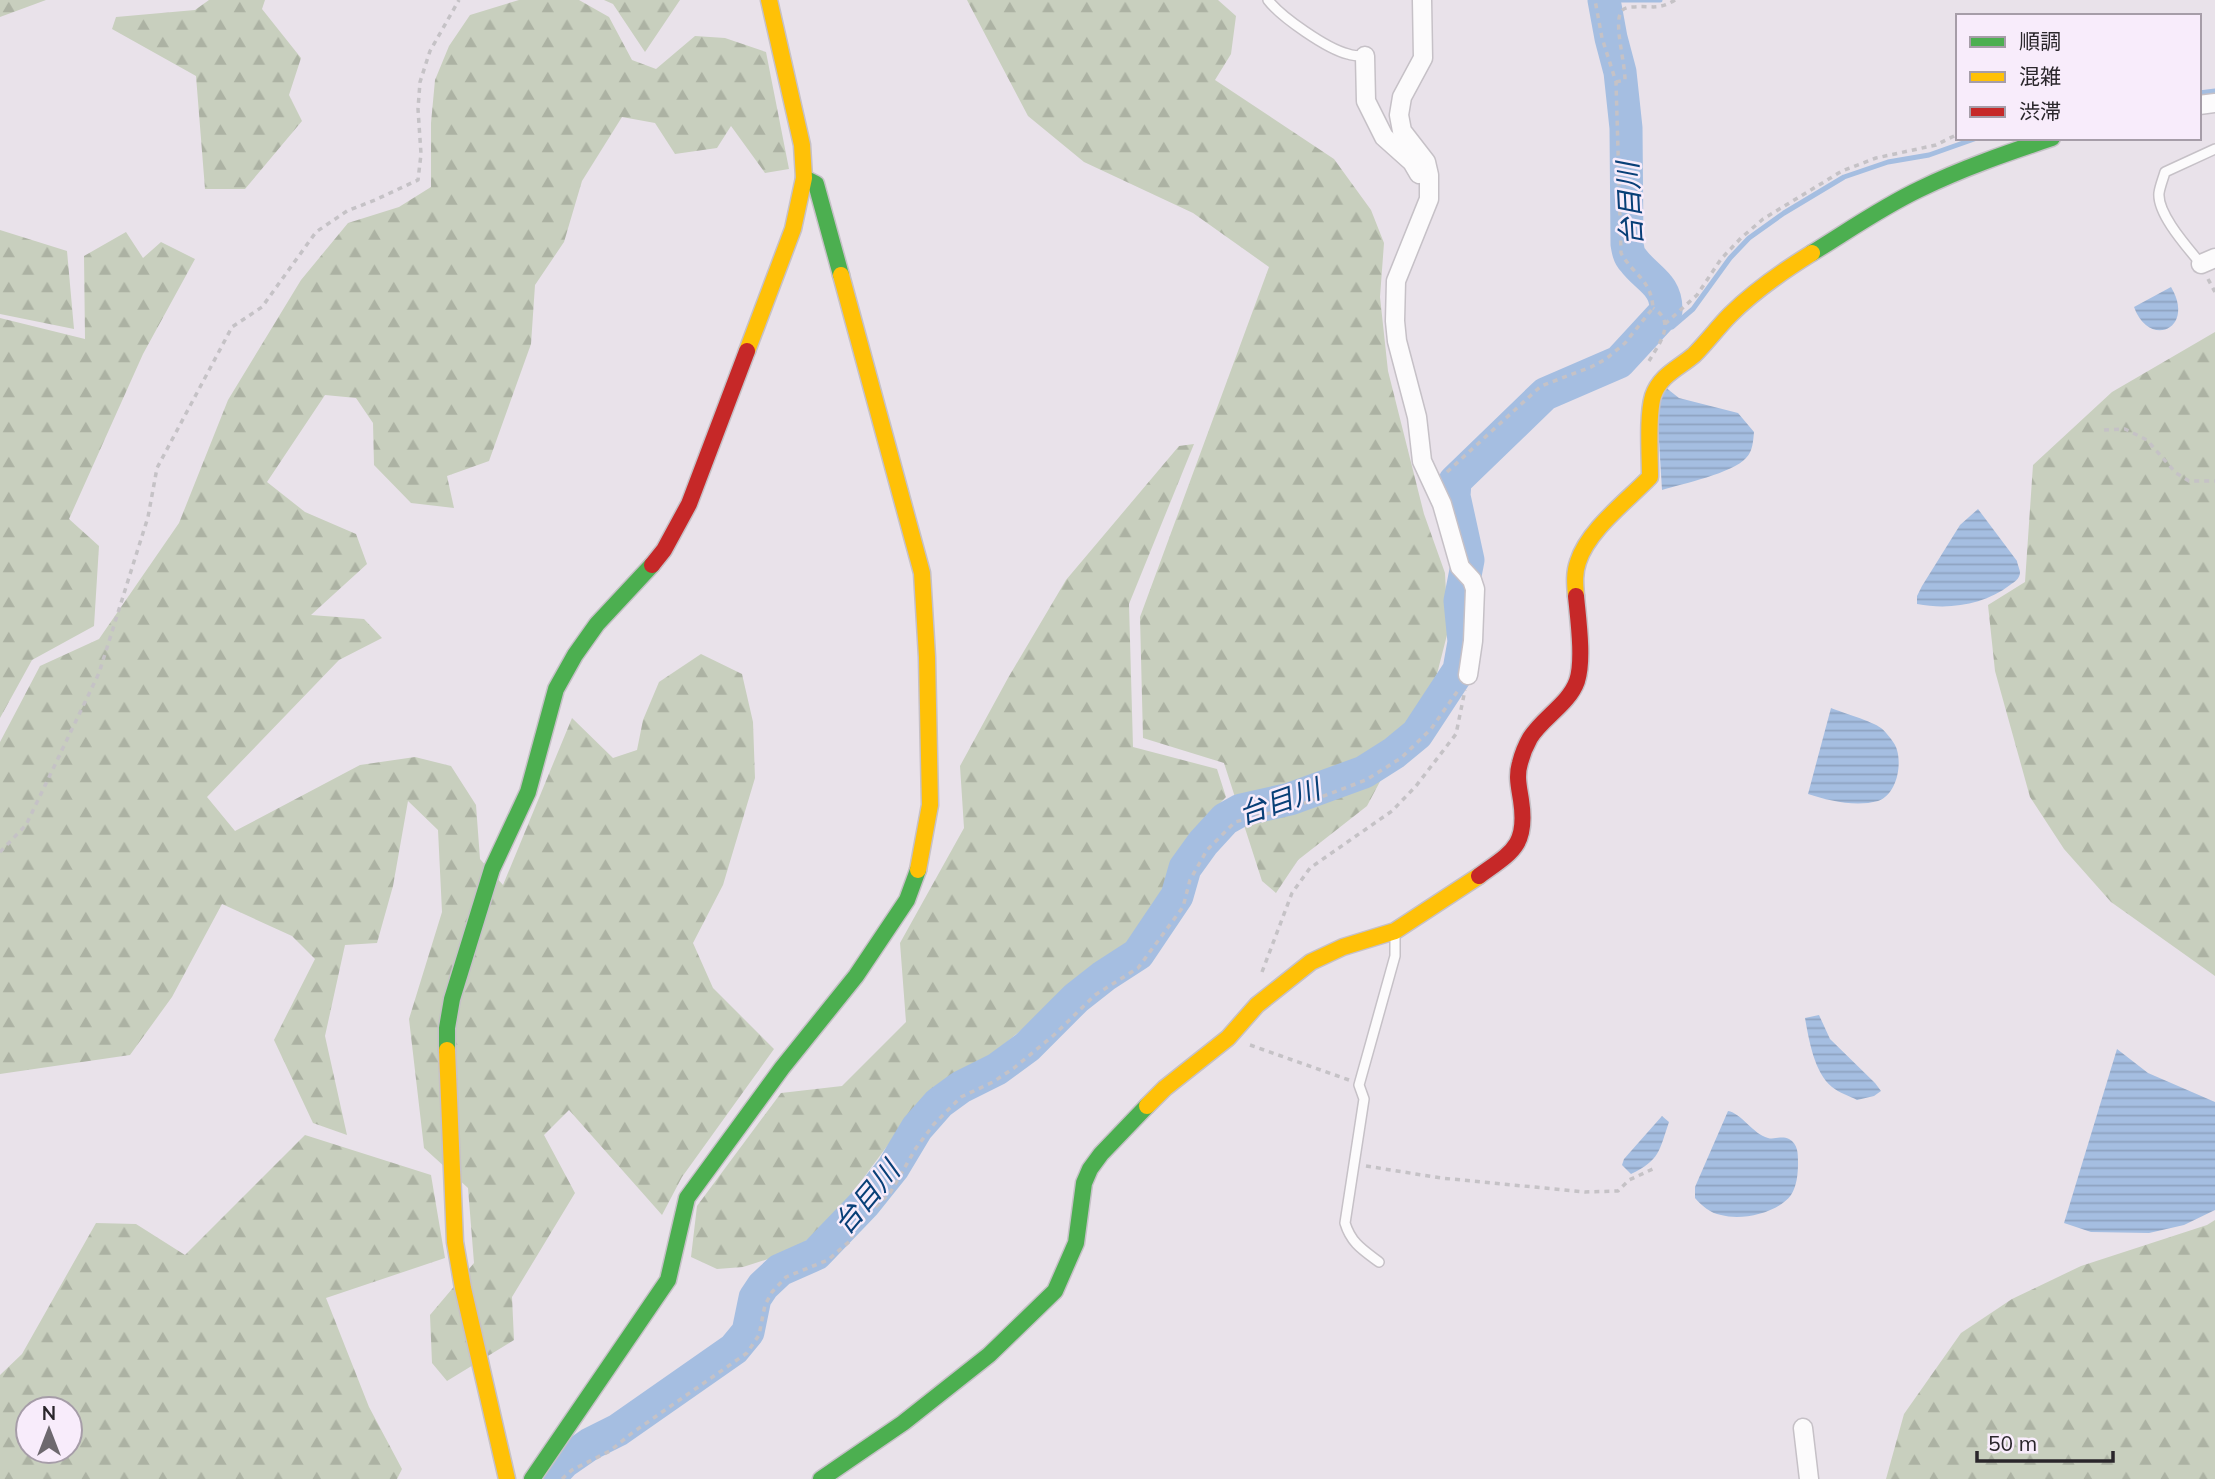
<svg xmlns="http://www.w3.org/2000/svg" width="2215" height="1479" font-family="Mulish,'Noto Sans JP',sans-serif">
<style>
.forest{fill:url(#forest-firs);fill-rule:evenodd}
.water{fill:url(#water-rules)}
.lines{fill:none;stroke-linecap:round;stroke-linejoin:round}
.stream{stroke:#a5bee1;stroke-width:5}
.river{stroke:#a5bee1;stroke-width:33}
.lane-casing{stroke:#c6c1c7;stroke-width:12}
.street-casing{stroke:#c6c1c7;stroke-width:21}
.fast-casing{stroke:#c6c1c7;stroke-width:19}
.slow-casing{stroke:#c6c1c7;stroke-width:19}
.jam-casing{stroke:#c6c1c7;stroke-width:19}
.path{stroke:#c5c2c6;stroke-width:3.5;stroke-dasharray:5 5;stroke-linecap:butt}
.lane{stroke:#fcfbfc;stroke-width:9}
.street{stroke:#fcfbfc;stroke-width:18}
.fast{stroke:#4caf50;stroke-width:16}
.slow{stroke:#ffc107;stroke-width:16}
.jam{stroke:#c62828;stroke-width:16}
.labels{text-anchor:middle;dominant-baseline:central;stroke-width:5;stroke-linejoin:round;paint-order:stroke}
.water-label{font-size:28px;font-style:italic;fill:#083f77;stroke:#f8ecfb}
</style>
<defs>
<pattern id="forest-firs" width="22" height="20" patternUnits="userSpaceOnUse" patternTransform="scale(1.75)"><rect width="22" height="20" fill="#c8cfbe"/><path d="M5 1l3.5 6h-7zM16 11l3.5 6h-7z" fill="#acb2a3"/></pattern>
<pattern id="water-rules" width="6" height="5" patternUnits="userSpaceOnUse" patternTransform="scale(1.75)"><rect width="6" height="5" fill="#a5bee1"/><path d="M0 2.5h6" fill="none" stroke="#8ea3c1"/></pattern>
</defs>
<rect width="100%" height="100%" fill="#e9e2ea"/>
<g class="forest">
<polygon points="0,0 46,0 0,17"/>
<polygon points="209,0 265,0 262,9 301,58 289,95 302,121 245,189 205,189 196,76 112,29 116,17 195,10"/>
<polygon points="519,0 579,0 609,17 632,60 656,69 695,36 725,38 766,52 789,169 765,173 731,126 717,148 675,154 655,123 622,117 582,181 564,242 535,285 531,344 489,461 447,476 454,508 411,503 374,465 373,423 356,398 325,395 267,482 305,512 356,534 367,564 311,615 364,619 382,638 339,660 207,797 235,831 360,765 415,757 451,766 476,805 480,859 503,885 572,718 613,758 637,750 643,720 659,682 701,654 742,674 753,722 755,778 723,885 693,943 713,988 774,1049 682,1177 662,1215 569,1110 544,1135 575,1193 512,1297 514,1340 447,1381 432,1363 430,1315 474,1263 468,1188 424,1148 409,1019 442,912 438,830 408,801 393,886 377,943 345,945 325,1036 347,1135 313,1123 274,1040 315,959 292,936 222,904 172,997 130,1055 0,1074 0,742 40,666 99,639 179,523 228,400 301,280 348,223 399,207 431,187 431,123 435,80 449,46 470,15"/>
<polygon points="604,0 680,0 645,52 613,4"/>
<polygon points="967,0 1218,0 1236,16 1231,54 1215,80 1334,159 1371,210 1384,243 1380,297 1388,371 1424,514 1445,573 1448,631 1437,674 1367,806 1298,860 1276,893 1262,881 1224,763 1143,738 1140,617 1269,267 1193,213 1084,162 1028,116"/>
<polygon points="0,230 67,251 74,329 0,314"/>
<polygon points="126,232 143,258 161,242 195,259 143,354 69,519 99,546 94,626 32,660 0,718 0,318 85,339 84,256"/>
<polygon points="2215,332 2215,976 2111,902 2064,849 2030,797 1995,671 1988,605 2025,582 2033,465 2112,392"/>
<polygon points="1194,444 1129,604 1133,747 1217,769 1226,797 1189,835 1172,872 1134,938 997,1050 922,1099 833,1219 793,1251 743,1267 717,1269 691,1257 697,1206 781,1093 842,1086 906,1022 900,943 964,828 960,766 1008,678 1066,580 1179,446"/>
<path d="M305 1135 431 1175 445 1258 326 1298 369 1407 402 1469 397 1479H0V1375L22 1354 96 1223 136 1224 185 1255ZM28 1409H70V1451H28Z"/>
<polygon points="2215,1220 2215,1479 1886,1479 1904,1414 1961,1333 2012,1299 2081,1266 2207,1225"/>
</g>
<g class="water">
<path d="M2171 287C2196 329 2149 349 2134 307Z"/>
<path d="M1665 387 1679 398 1738 413 1754 432C1753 441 1753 451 1746 458 1733 473 1682 484 1662 490L1657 408Z"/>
<path d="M1978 509 2017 561C2017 563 2020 570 2020 572 2020 579 2014 582 2010 585 1984 605 1949 610 1917 604V596L1922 586 1960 525Z"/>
<path d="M1831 708C1843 713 1872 721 1881 728 1886 732 1896 744 1897 750 1902 767 1896 795 1878 801 1856 807 1829 801 1808 794Z"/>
<path d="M1819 1015 1830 1039 1875 1083 1881 1091 1874 1096 1857 1100C1850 1096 1839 1093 1832 1087 1814 1072 1809 1040 1805 1018Z"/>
<polygon points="2117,1049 2148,1073 2215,1102 2215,1210 2184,1225 2149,1233 2091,1232 2064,1223"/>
<path d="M1728 1111C1741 1113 1753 1134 1768 1138 1775 1140 1781 1135 1789 1139 1798 1144 1798 1153 1798 1163 1798 1173 1797 1186 1791 1195 1778 1213 1742 1221 1721 1215 1710 1213 1702 1206 1695 1198V1187Z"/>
<path d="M1662 1116 1669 1122C1659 1151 1660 1160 1631 1174L1622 1165 1624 1159Z"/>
</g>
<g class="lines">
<g class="stream">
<polyline points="1612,0 1660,0"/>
<polyline points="2199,93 2215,91"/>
<polyline points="1651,327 1660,329 1672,327 1693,309 1730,258 1749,238 1784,213 1844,177 1888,162 1929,155 1977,138"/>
</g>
<path class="river" d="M548 1479 564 1462 590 1444 618 1430 734 1349 748 1332 755 1298 763 1286 780 1270 816 1254 865 1203 893 1168 917 1128 939 1103 961 1087 997 1069 1027 1047 1076 998 1104 976 1138 954 1177 896 1185 868 1203 843 1225 819 1241 810 1290 799 1364 772 1394 753 1417 734 1459 670 1464 642 1460 601 1468 560 1454 496 1455 481 1545 394 1619 362 1666 311C1667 284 1647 279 1633 260 1629 256 1628 250 1627 244L1626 128 1620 72 1611 38 1604 0"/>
<g class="lane-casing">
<g id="lane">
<path d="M1268 0C1281 17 1327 49 1348 54 1353 56 1359 56 1365 56"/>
<path d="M2201 264C2188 248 2157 214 2159 193 2160 186 2163 179 2165 172L2215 149"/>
<path d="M1379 1262C1363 1250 1351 1243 1345 1223L1364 1099 1359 1085 1395 956V933"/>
</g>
</g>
<g class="street-casing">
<g id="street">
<polyline points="1422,0 1423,58 1402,97 1399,115 1402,131 1426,162 1429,175 1429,199 1396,281 1395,321 1397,341 1417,417 1422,461 1442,504 1460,567 1472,580 1475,589 1473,641 1468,675"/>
<polyline points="1365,56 1366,101 1384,137 1412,162 1419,174"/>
<polyline points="2199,105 2215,103"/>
<polyline points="2201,264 2215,258"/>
<polyline points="1803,1428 1809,1479"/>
</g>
</g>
<g class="fast-casing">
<g id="fast">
<polyline points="804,178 816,184 841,275"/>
<path d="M1812 253C1848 231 1882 207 1920 189 1963 168 2007 153 2052 138"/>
<polyline points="447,1050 447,1028 452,999 492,869 528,792 556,689 575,655 597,624 652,565"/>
<polyline points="532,1479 668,1280 687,1198 782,1068 856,976 907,900 918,870"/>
<polyline points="821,1479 903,1423 989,1355 1055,1291 1076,1243 1084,1183 1090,1169 1101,1154 1147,1106"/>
</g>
</g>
<g class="slow-casing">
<g id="slow">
<polyline points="841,275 922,573 927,657 930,805 918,870"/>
<polyline points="747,351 793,229 804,178 802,145 769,0"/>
<path d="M1576 596C1575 584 1574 573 1578 562 1588 530 1627 501 1650 477 1650 455 1647 416 1653 396 1660 375 1679 368 1694 355 1707 342 1718 327 1730 315 1755 290 1783 271 1812 253"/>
<polyline points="447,1050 455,1242 463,1288 507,1479"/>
<polyline points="1147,1106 1165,1088 1228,1038 1257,1005 1311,962 1343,947 1395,931 1479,876"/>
</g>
</g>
<g class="jam-casing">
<g id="jam">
<polyline points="652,565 664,550 689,504 747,351"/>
<path d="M1479 876C1512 852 1528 846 1521 800 1519 787 1516 776 1520 763 1522 755 1526 745 1530 738 1542 718 1569 704 1577 681 1584 660 1578 618 1576 596"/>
</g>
</g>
<g class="path">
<path d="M1616 82 1625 80C1625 62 1615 29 1620 14 1622 8 1628 7 1633 7 1652 5 1657 11 1675 0"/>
<polyline points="2208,279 2215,292"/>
<polyline points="1665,324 1697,295 1721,259 1741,238 1763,219 1842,171 1876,158 1936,145 1958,134"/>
<path d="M1649 361C1659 344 1677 322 1653 308"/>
<polyline points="2104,430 2125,429 2147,440 2176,473 2189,481 2215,481"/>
<path d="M1447 472 1541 386 1591 367 1606 359 1625 343 1653 308C1651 279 1634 276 1621 253L1616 82 1602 38 1595 0"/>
<polyline points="0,852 26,825 99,673 148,517 157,468 232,327 262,307 316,232 347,211 375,200 418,180 421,154 418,109 420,82 430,51 459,0"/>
<polyline points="1262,972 1292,893 1310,868 1392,811 1416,786 1456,734 1465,690"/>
<polyline points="1250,1045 1349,1080"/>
<polyline points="1366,1166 1441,1178 1585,1192 1618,1191 1629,1180 1655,1168"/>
<polyline points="562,1479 572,1470 610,1451 632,1433 747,1353 759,1335 765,1305 772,1292 786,1277 828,1260 851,1240 855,1227 890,1193 916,1148 934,1124 961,1097 993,1082 1014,1068 1054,1035 1095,995 1138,968 1183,907 1190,880 1207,850 1235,822 1297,806 1366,780 1401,758 1431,729 1459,689"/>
</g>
<use href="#lane" class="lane"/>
<use href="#street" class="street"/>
<use href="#fast" class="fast"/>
<use href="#slow" class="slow"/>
<use href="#jam" class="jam"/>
</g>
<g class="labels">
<g class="water-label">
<text transform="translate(1629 204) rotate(-93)">台目川</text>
<text transform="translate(1279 801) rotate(-19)">台目川</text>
<text transform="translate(866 1197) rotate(-50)">台目川</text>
</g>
</g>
<rect x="1956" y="14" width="245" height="126" fill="#f8ecfb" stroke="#a69da8" stroke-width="2"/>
<rect x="1970" y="37" width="35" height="10" fill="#4caf50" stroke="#a69da8" stroke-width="2"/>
<text x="2019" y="49" font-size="21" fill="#2a262b">順調</text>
<rect x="1970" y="72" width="35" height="10" fill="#ffc107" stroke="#a69da8" stroke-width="2"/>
<text x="2019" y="84" font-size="21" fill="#2a262b">混雑</text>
<rect x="1970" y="107" width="35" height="10" fill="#c62828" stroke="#a69da8" stroke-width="2"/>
<text x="2019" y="119" font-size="21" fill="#2a262b">渋滞</text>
<g transform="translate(49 1430)"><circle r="33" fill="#f8ecfb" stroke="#a69da8" stroke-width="2"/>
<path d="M0-5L12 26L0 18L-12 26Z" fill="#6d686e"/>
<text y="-10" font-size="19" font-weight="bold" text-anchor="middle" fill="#2a262b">N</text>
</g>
<path d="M1977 1451v10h136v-10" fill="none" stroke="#2a262b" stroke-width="3.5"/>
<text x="1988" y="1451" font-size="21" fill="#2a262b" stroke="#f8ecfb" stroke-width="5" paint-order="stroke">50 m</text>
</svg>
